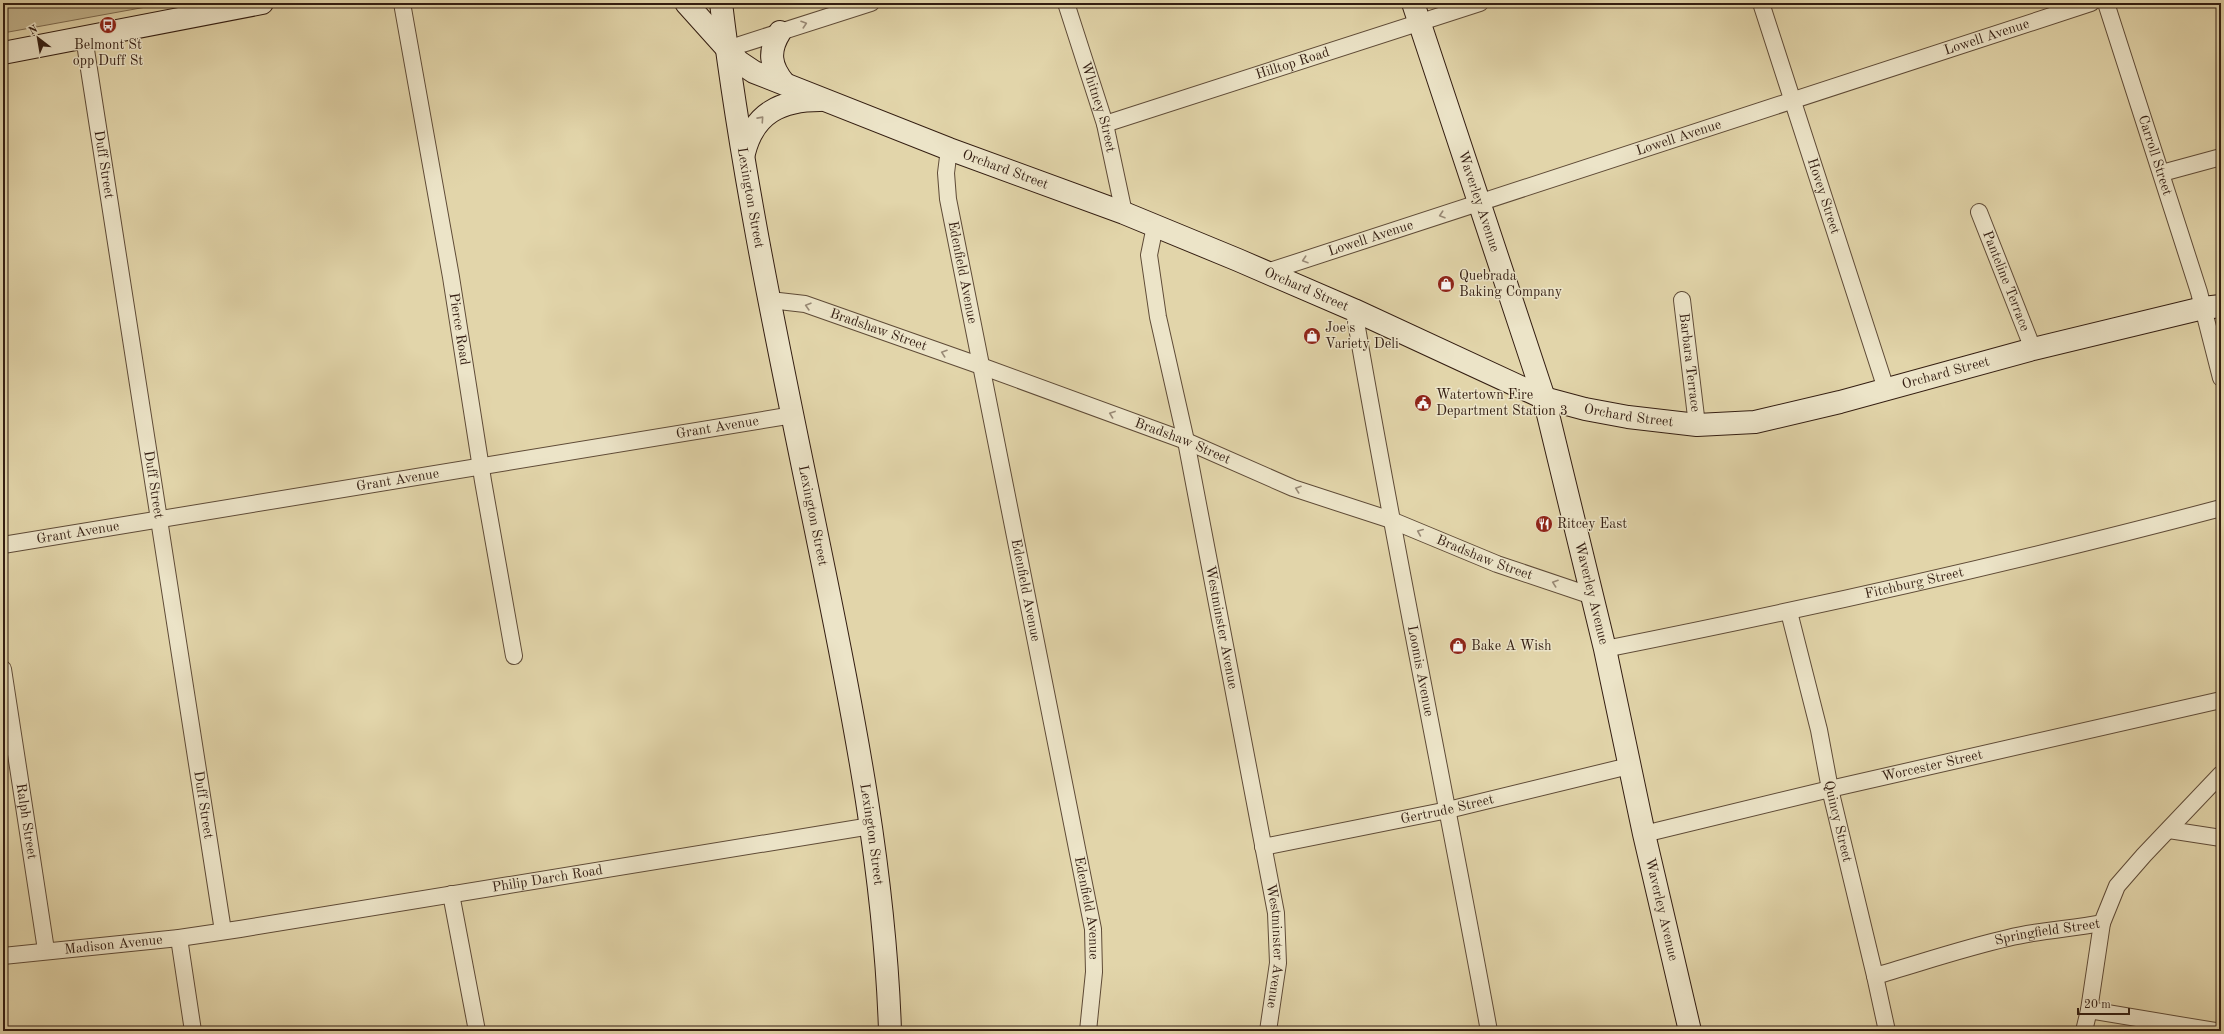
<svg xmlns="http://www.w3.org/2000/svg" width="2224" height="1034" font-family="'Old Standard TT',serif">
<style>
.green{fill:#c4b690;stroke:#7c6a50}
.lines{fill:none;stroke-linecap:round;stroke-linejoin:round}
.street-casing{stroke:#5f4b37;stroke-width:18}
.secondary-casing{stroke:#331d11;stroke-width:24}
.street{stroke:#ece4c8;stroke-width:16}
.secondary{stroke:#ece4c8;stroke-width:22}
.oneway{stroke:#998a76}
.labels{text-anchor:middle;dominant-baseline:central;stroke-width:3;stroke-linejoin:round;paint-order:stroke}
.street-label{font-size:14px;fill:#331d11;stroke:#ece4c8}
.poi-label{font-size:14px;fill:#331d11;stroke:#ece4c8;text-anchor:start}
</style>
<rect width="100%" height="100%" fill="#e2d5aa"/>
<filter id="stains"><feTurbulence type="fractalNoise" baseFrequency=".005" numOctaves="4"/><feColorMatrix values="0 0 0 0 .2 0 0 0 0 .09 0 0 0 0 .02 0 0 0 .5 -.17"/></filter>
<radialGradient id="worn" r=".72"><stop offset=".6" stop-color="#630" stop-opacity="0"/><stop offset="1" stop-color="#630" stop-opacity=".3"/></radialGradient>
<polygon class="green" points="3,3 168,3 3,33"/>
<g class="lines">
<g class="street-casing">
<g id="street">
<path id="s1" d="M402 3 451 277 483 481 514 656"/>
<path id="s2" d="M1066 3 1105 124 1124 213"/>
<path id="s3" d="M1761 3 1886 389"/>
<path id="s4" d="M2106 3 2199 292 2221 378"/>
<path id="s5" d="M84 37 223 931"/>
<polyline points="727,49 871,3"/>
<path id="s6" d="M1105 124 1480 3"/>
<path id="s7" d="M949 149 946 173 948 199 1093 929 1094 972 1088 1031"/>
<polyline points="2162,173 2221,157"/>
<path id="s8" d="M1979 212 2033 349"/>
<path id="s9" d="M1155 226 1149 255 1158 317 1186 441 1276 913 1278 963 1268 1031"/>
<path id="s10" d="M1267 272 2091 3"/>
<path id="s11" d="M770 300 805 304 981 366 1186 441 1293 488 1391 520 1497 564 1592 596"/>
<path id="s12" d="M1682 300 1697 425"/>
<path id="s13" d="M1354 310C1395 551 1445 790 1489 1031"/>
<path id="s14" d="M3 545 793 415"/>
<path id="s15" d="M1789 612 1819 730 1830 789 1875 976 1887 1031"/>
<path id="s16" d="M1605 649C1811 608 2017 562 2221 508"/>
<path id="s17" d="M3 669 46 950"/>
<polyline points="2169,830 2221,838"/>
<path id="s18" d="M1644 834 1830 789 2221 700"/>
<path id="s19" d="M1263 847 1448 810 1629 766"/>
<polyline points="451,894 477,1031"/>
<polyline points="179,938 193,1031"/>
<path id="s20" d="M3 956 179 938 240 929 871 826"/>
<path id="s21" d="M1875 976C1920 963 1964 948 2008 938 2040 930 2071 929 2102 923L2117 886 2144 855 2221 774"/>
<polyline points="2089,1010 2215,1031"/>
<polyline points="2084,1031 2089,1010 2102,923"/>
</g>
</g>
<g class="secondary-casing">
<g id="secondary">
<path id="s22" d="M686 3 739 62 754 72 949 149 1124 213 1238 260 1354 310 1544 398 1585 409 1628 417 1697 425 1755 422 1840 402 2033 349 2203 308 2221 306"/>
<path id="s23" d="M721 3C744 194 786 382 824 570 855 722 885 876 890 1031"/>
<path id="s24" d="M1413 3 1544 398 1605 649 1644 834 1690 1031"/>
<path d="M780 32C768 51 770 66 784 83"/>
<polyline points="3,53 262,3"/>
<path d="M744 153C754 113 781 100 820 100"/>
</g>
</g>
<use href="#street" class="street"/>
<use href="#secondary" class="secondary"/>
</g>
<defs><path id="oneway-chevron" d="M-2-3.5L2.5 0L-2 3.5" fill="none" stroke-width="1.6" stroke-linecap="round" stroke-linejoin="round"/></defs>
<g class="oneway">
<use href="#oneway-chevron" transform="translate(804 24) rotate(-18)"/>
<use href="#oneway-chevron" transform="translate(761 119) rotate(-48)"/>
<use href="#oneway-chevron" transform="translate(1442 215) rotate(162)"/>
<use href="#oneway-chevron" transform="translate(1305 260) rotate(162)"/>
<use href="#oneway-chevron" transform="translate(808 306) rotate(-164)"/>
<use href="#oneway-chevron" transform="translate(944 353) rotate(-161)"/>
<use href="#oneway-chevron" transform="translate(1112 414) rotate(-160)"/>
<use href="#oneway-chevron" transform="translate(1298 489) rotate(-161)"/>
<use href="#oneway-chevron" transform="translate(1420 532) rotate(-157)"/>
<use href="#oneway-chevron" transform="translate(1555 583) rotate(-161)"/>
</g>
<defs>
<g id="bus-disc" transform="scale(0.9)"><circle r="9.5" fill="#8f2418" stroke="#ece4c8"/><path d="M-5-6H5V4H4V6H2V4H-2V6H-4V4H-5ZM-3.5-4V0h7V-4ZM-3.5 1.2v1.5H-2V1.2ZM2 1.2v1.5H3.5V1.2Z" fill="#fff"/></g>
<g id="shop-disc" transform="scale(0.9)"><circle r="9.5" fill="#8f2418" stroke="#ece4c8"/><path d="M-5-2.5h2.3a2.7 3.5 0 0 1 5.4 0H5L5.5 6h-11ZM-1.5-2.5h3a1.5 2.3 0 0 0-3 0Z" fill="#fff"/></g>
<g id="civic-disc" transform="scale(0.9)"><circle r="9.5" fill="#8f2418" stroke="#ece4c8"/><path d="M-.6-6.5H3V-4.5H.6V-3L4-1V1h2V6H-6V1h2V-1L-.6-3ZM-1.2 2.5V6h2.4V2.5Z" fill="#fff"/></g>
<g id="restaurant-disc" transform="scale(0.9)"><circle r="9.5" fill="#8f2418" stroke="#ece4c8"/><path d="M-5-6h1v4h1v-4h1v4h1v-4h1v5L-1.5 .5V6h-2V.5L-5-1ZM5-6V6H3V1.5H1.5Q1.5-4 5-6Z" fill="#fff"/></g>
</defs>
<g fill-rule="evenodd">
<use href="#bus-disc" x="108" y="25"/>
<use href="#shop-disc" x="1446" y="284"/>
<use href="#shop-disc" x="1312" y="336"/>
<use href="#civic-disc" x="1423" y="403"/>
<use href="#restaurant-disc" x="1544" y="524"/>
<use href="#shop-disc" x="1458" y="646"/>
</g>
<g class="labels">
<g class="street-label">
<text stroke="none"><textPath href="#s10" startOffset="757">Lowell Avenue</textPath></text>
<text stroke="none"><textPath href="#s6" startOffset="197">Hilltop Road</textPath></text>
<text stroke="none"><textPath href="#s2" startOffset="109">Whitney Street</textPath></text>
<text stroke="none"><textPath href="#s10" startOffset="433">Lowell Avenue</textPath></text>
<text stroke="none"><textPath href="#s4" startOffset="160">Carroll Street</textPath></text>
<text stroke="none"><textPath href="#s5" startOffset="129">Duff Street</textPath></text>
<text stroke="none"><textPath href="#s22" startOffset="367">Orchard Street</textPath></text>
<text stroke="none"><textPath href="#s3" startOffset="203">Hovey Street</textPath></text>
<text stroke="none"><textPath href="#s23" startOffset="197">Lexington Street</textPath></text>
<text stroke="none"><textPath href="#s24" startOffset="209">Waverley Avenue</textPath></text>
<text stroke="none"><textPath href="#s10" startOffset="109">Lowell Avenue</textPath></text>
<text stroke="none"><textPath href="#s7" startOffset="125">Edenfield Avenue</textPath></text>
<text stroke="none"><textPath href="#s8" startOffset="74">Panteline Terrace</textPath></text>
<text stroke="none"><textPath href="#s22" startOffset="691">Orchard Street</textPath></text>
<text stroke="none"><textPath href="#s1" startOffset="331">Pierce Road</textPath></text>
<text stroke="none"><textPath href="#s11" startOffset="113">Bradshaw Street</textPath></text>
<text stroke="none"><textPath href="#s12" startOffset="63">Barbara Terrace</textPath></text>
<text stroke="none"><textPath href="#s22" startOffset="1363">Orchard Street</textPath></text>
<text stroke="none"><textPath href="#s22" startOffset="1039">Orchard Street</textPath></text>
<text stroke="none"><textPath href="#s14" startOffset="724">Grant Avenue</textPath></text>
<text stroke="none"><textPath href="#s11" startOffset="437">Bradshaw Street</textPath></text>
<text stroke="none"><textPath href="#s14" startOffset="400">Grant Avenue</textPath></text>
<text stroke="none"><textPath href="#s5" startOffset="453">Duff Street</textPath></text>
<text stroke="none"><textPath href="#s23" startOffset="521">Lexington Street</textPath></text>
<text stroke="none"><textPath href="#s14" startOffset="76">Grant Avenue</textPath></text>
<text stroke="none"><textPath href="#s11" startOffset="761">Bradshaw Street</textPath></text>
<text stroke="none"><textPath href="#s16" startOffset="316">Fitchburg Street</textPath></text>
<text stroke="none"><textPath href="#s7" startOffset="449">Edenfield Avenue</textPath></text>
<text stroke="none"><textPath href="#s24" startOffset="617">Waverley Avenue</textPath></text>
<text stroke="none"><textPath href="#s9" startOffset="409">Westminster Avenue</textPath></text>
<text stroke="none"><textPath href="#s13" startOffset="367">Loomis Avenue</textPath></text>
<text stroke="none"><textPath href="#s18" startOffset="296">Worcester Street</textPath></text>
<text stroke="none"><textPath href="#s5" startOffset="777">Duff Street</textPath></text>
<text stroke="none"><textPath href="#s19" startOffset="188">Gertrude Street</textPath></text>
<text stroke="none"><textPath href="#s15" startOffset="215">Quincy Street</textPath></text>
<text stroke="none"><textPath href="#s17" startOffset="154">Ralph Street</textPath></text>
<text stroke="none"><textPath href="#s23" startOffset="845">Lexington Street</textPath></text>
<text stroke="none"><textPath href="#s20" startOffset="550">Philip Darch Road</textPath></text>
<text stroke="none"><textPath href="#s7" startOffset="773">Edenfield Avenue</textPath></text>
<text stroke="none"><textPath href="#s24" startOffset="941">Waverley Avenue</textPath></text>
<text stroke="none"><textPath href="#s21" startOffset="178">Springfield Street</textPath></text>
<text stroke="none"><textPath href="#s20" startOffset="111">Madison Avenue</textPath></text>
<text stroke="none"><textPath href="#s9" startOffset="733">Westminster Avenue</textPath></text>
</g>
<g class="poi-label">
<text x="108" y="45" text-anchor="middle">Belmont St<tspan x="108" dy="16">opp Duff St</tspan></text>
<text x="1459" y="276">Quebrada<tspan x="1459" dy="16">Baking Company</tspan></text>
<text x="1325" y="328">Joe's<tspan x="1325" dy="16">Variety Deli</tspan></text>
<text x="1436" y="395">Watertown Fire<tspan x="1436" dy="16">Department Station 3</tspan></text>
<text x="1557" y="524">Ritcey East</text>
<text x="1471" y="646">Bake A Wish</text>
</g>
</g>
<rect width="2224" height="1034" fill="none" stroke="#e2d5aa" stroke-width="16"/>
<rect x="4" y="4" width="2216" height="1026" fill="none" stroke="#331d11" stroke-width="2"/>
<rect x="8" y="8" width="2208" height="1018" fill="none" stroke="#331d11"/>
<g transform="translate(38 38) rotate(329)" stroke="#ece4c8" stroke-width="3" paint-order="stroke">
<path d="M0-3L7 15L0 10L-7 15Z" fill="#331d11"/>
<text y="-6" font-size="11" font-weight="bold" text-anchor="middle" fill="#331d11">N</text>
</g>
<path d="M2078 1008v6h51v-6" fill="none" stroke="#331d11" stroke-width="2"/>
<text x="2084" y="1008" font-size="12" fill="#331d11" stroke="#ece4c8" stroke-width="3" paint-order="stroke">20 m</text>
<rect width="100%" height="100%" filter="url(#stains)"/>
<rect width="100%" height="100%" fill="url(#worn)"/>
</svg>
